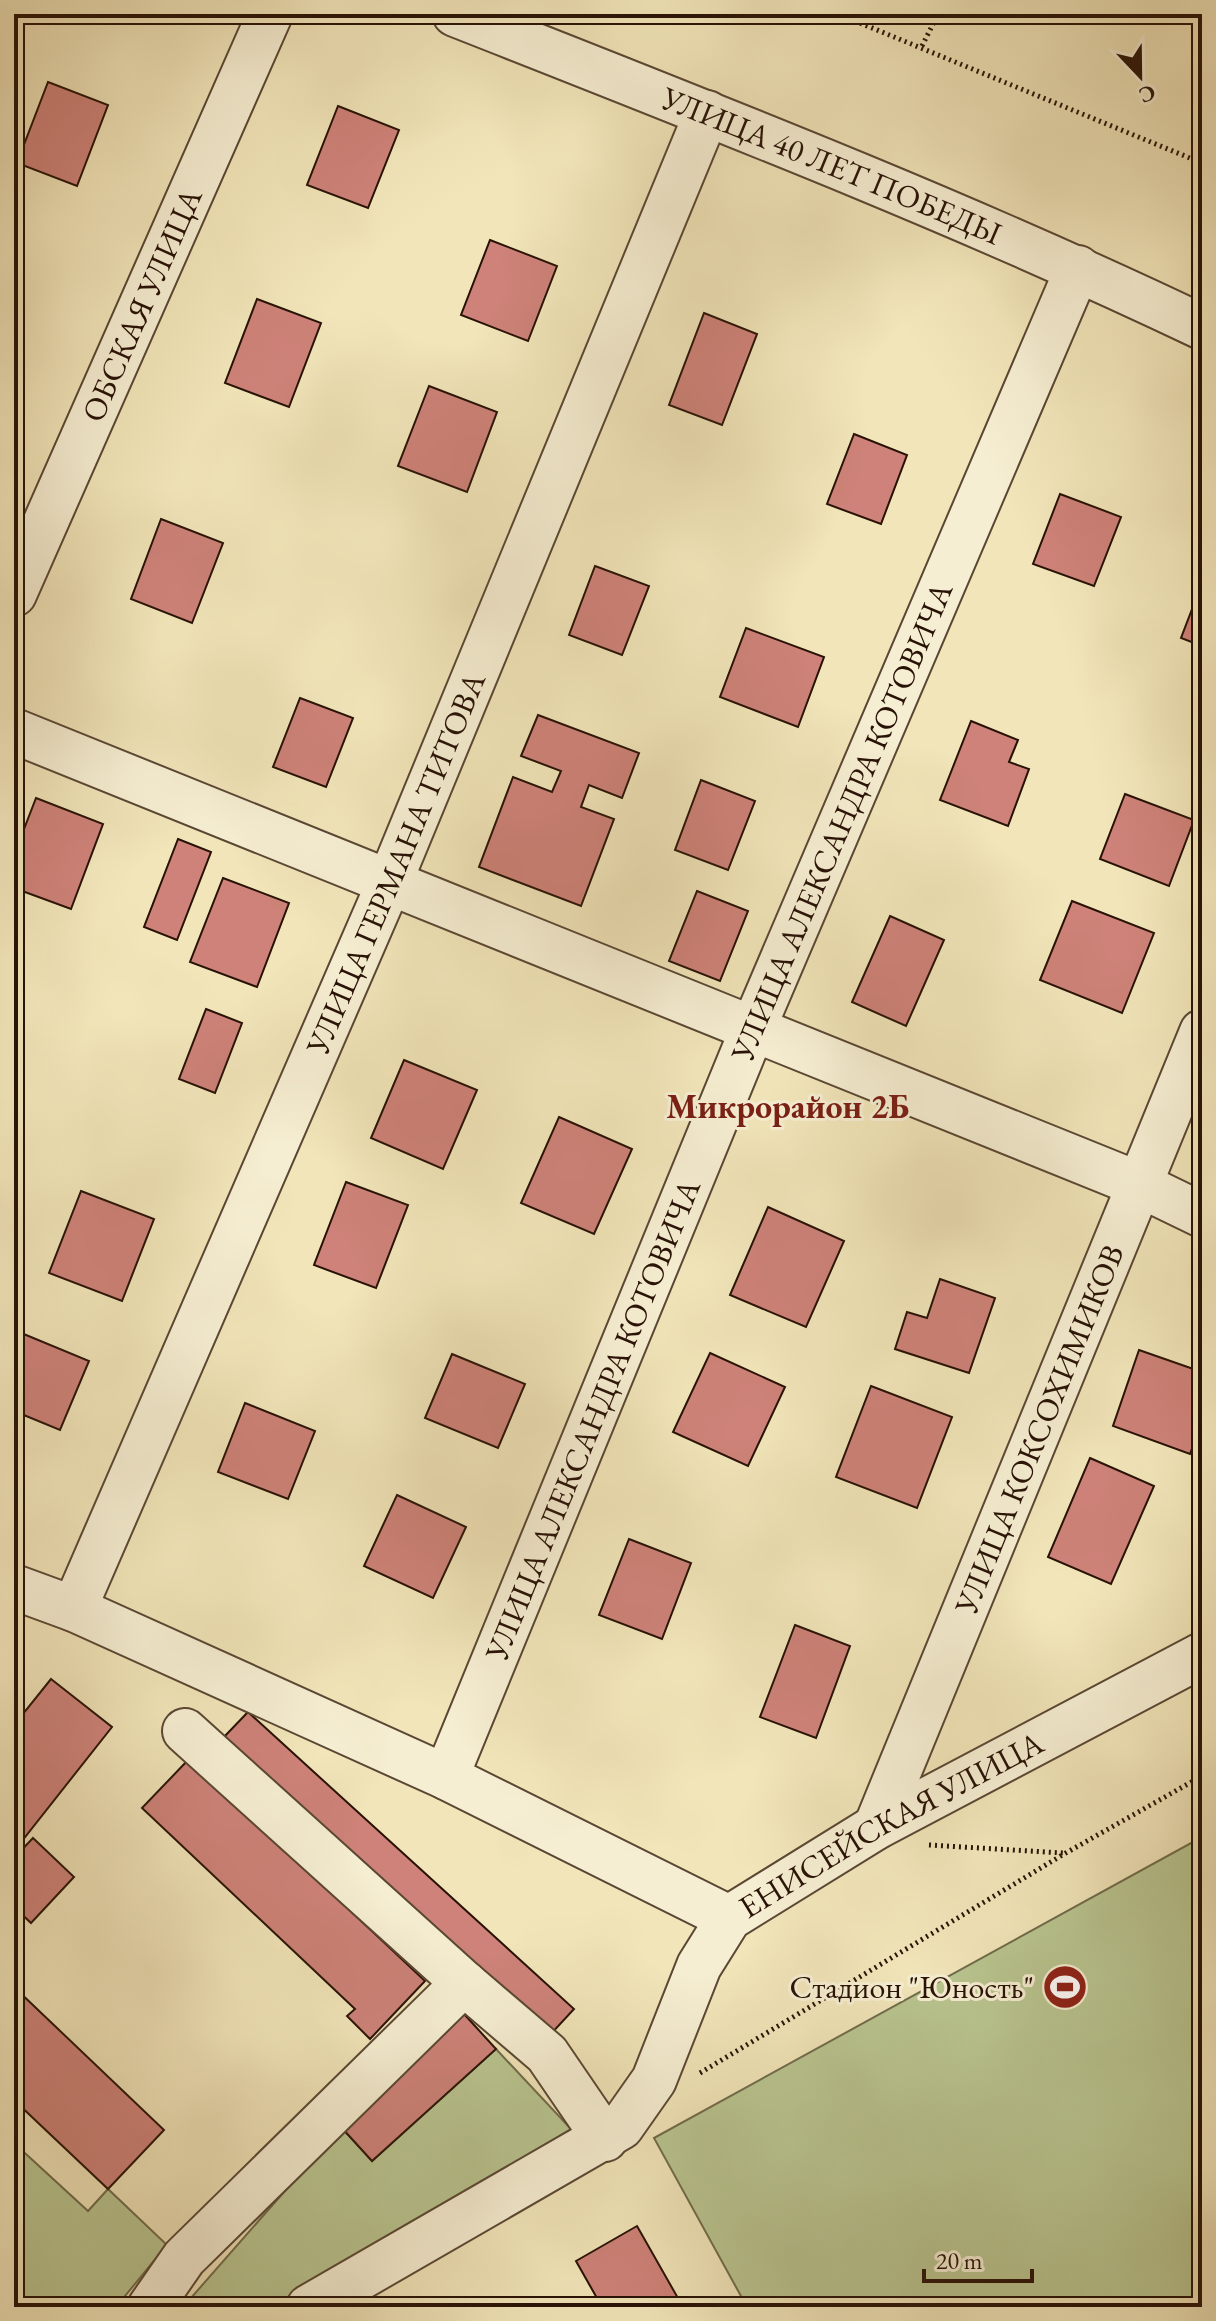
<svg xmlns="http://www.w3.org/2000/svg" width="1216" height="2321" font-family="'EB Garamond',serif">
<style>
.green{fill:#b9c590;stroke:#706c4b;stroke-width:2}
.building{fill:#ce8279;stroke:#281206;stroke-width:2}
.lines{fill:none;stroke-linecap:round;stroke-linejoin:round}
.minor-casing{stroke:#5a4733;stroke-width:48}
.path{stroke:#281206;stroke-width:5;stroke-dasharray:2 4;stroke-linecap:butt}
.minor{stroke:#f6eed2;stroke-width:44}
.labels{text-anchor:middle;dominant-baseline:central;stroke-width:6;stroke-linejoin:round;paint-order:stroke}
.street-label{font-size:32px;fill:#281206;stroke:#f6eed2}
.poi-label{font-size:32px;fill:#281206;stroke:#f6eed2;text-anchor:end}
.neighbourhood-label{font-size:34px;font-weight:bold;fill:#7a1f14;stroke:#f6eed2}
</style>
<rect width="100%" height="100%" fill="#f1e5b9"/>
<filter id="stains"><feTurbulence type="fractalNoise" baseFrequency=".0025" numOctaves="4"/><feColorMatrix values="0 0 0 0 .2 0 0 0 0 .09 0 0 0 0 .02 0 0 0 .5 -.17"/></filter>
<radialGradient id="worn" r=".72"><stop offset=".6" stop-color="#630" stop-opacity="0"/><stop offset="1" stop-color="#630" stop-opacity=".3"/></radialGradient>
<g class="green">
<polygon points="1202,1837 1202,2307 747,2307 654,2138"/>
<polygon points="496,2049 571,2129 271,2307 183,2307 341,2127 372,2161"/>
<polygon points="14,2143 88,2211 108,2189 167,2245 116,2307 14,2307"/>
</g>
<g class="building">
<polygon points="48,82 108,105 77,186 17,163"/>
<polygon points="338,106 399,130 368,208 307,185"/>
<polygon points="490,240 557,266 528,341 461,315"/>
<polygon points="257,299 321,323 289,407 225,383"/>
<polygon points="704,313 757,334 722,425 669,405"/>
<polygon points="14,322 23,325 14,350"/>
<polygon points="429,386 497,412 467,492 398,466"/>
<polygon points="854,434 907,455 881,524 827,504"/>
<polygon points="1060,494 1121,517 1094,586 1033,564"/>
<polygon points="161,519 223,543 192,623 131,599"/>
<polygon points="595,566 649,586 622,655 569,635"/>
<polygon points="1202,583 1202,646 1181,638"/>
<polygon points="746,628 824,657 798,727 720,697"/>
<polygon points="300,698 353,718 326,787 273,767"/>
<polygon points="538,715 639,753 622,798 589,785 581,807 614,819 581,906 479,867 513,777 552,792 561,771 521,756"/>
<polygon points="971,721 1018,740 1009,762 1029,769 1008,826 940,800"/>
<polygon points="701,780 755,801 728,870 675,850"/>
<polygon points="1125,794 1194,820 1169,886 1100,859"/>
<polygon points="36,798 103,824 71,909 14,888 14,855"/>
<polygon points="178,839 211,852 177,940 144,927"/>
<polygon points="223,878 289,903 257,987 190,962"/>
<polygon points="697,891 748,911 720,981 669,961"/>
<polygon points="1072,901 1154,933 1122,1013 1040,980"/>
<polygon points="890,916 944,940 906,1026 852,1002"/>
<polygon points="206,1009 242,1023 215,1093 179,1079"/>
<polygon points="404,1060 477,1090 443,1169 371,1138"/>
<polygon points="559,1117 632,1149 594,1234 521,1203"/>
<polygon points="346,1182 408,1205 376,1288 314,1265"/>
<polygon points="81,1191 154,1219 122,1301 49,1273"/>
<polygon points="768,1207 844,1241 806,1327 730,1295"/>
<polygon points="940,1279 995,1298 969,1373 895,1349 907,1312 927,1318"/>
<polygon points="14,1330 89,1361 60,1430 14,1411"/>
<polygon points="1139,1350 1202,1372 1202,1421 1190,1454 1113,1426"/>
<polygon points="710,1353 785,1387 748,1466 673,1432"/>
<polygon points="452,1354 525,1384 498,1448 425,1418"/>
<polygon points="871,1386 952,1417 917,1508 836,1477"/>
<polygon points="245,1403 315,1431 288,1499 218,1472"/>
<polygon points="1090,1458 1154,1486 1111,1584 1048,1557"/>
<polygon points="397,1495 466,1527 433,1598 364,1566"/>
<polygon points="629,1539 691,1563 662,1639 599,1615"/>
<polygon points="795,1625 850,1646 816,1738 760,1717"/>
<polygon points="51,1679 112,1727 14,1851 14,1725"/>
<polygon points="248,1712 574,2009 549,2036 223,1738"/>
<polygon points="189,1759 425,1981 370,2039 347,2016 355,2009 142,1808"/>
<polygon points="33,1838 74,1877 31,1923 14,1907 14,1858"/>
<polygon points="14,1987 164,2130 108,2189 14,2100"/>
<polygon points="464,2014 496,2049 372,2161 341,2127"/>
<polygon points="637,2226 683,2307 602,2307 576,2261"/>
</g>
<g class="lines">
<g class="minor-casing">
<g id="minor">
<path id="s1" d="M455 14C706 113 959 211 1202 327"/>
<path id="s2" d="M14 594 270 14"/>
<polyline points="14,731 1138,1184 1202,1215"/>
<polyline points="14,1587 74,1609 446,1777 729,1918"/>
<path id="s3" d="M74 1609 390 881 707 113"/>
<path id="s4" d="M446 1777 752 1031 1078 268"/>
<path id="s5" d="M876 1827 1202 1032"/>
<polyline points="464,1983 547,2054 605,2139"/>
<polyline points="150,2307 184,2258 464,1983 185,1731"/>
<path id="s6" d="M309 2307 621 2127 654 2080 699 1966 729 1918 876 1827 1202 1655"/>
</g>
</g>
<g class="path">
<polyline points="838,14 1202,163"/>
<polyline points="922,46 938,14"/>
<polyline points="929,1845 1063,1853"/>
<polyline points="700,2073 1064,1854 1202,1776"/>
</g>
<use href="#minor" class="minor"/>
</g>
<defs>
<g id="stadium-disc" transform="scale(2.3)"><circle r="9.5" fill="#8f2418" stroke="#f6eed2"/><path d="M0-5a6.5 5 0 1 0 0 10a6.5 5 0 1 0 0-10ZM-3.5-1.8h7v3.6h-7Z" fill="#fff"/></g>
</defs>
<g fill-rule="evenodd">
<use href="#stadium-disc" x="1065" y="1987"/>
</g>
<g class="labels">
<g class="street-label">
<text stroke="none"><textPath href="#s1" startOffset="406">УЛИЦА 40 ЛЕТ ПОБЕДЫ</textPath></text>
<text stroke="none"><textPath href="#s2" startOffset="316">ОБСКАЯ УЛИЦА</textPath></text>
<text stroke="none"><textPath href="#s4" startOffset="1034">УЛИЦА АЛЕКСАНДРА КОТОВИЧА</textPath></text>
<text stroke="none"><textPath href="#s3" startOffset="812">УЛИЦА ГЕРМАНА ТИТОВА</textPath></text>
<text stroke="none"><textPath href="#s4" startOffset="386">УЛИЦА АЛЕКСАНДРА КОТОВИЧА</textPath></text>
<text stroke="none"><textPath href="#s5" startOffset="430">УЛИЦА КОКСОХИМИКОВ</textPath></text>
<text stroke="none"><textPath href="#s6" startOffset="784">ЕНИСЕЙСКАЯ УЛИЦА</textPath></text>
</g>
<g class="poi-label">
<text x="1034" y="1987">Стадион "Юность"</text>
</g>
<g class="neighbourhood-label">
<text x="788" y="1106">Микрорайон 2Б</text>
</g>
</g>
<rect width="1216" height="2321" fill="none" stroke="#f1e5b9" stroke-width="48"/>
<rect x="16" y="16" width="1184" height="2289" fill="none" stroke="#281206" stroke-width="4"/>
<rect x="24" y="24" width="1168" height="2273" fill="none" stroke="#281206" stroke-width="2"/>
<g transform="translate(1140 76) rotate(158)" stroke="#f6eed2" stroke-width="6" paint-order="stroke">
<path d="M0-6L14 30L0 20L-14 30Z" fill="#281206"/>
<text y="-12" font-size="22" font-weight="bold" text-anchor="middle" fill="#281206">С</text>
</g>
<path d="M924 2269v12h108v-12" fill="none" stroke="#281206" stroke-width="4"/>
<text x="936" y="2269" font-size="24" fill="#281206" stroke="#f6eed2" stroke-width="6" paint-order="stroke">20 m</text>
<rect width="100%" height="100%" filter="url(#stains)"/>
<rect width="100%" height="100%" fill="url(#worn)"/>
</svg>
